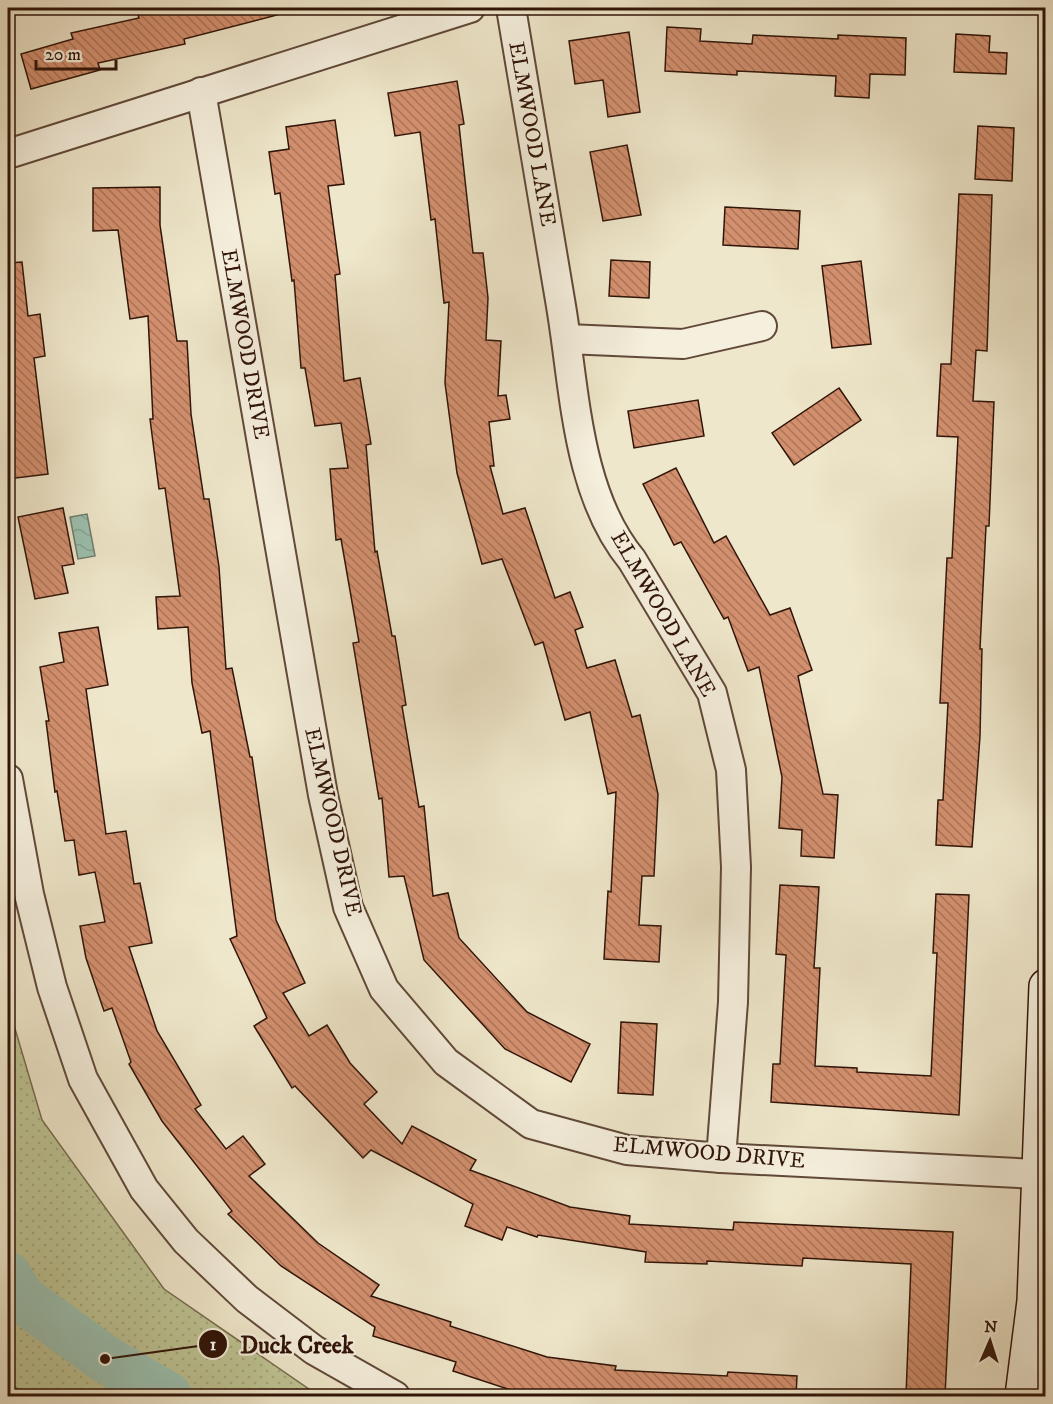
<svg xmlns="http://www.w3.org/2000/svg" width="1053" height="1404" font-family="'IM FELL DW Pica',serif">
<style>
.grass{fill:url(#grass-dots);stroke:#776c4e;stroke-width:1.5}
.water{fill:url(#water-waves);stroke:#707c6d;stroke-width:1.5}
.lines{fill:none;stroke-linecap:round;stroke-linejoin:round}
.river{stroke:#9bc1b1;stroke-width:48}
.building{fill:url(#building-back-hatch);stroke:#301408;stroke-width:1.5}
.street-casing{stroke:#604939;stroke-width:32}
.secondary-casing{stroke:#301408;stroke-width:36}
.street{stroke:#f5efdd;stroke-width:28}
.secondary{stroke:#f5efdd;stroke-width:33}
.labels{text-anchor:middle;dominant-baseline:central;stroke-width:4.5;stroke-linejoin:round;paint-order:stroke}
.street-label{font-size:22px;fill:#301408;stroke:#f5efdd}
.leader{fill:none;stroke:#301408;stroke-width:2}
.callout-dot{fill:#301408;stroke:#f5efdd;stroke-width:2}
.mark-label{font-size:18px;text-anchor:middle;font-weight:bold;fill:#fff}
.callout-label{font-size:24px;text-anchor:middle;font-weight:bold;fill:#301408;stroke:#f5efdd;stroke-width:4.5;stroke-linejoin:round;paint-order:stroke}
</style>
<defs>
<pattern id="grass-dots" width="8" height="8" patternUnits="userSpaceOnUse" patternTransform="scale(1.5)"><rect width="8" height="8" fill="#bec495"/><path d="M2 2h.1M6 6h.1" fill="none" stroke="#a4a87f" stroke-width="1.8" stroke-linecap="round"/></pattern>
<pattern id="water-waves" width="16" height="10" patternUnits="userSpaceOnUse" patternTransform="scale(1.5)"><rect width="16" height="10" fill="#9bc1b1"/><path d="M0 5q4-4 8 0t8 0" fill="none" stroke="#86a597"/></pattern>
<pattern id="building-back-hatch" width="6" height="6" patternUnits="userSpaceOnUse" patternTransform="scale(1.5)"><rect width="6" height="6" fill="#d3906f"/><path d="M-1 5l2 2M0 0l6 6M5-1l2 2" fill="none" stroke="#ac7459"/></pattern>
</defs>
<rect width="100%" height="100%" fill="#efe7cb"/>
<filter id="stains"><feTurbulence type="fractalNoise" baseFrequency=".00333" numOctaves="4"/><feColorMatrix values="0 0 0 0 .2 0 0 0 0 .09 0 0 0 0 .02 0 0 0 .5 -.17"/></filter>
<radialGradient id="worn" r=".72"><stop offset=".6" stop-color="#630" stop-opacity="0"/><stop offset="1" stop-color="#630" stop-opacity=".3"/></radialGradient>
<polygon class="grass" points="8,1005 42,1120 164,1289 319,1396 30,1396 8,1383"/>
<polygon class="water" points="87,514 95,556 78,559 70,517"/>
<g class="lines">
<polyline class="river" points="8,1276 21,1298 105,1359 168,1396"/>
</g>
<g class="building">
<polygon points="136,8 276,8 277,15 184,39 185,44 98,63 100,70 31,89 21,54 73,39 71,33 139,18"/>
<polygon points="667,27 701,29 700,41 752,44 753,35 838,39 838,35 906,38 905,75 870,74 869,98 835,96 836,76 737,71 737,75 665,71"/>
<polygon points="629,32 640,112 608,117 603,80 575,84 569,41"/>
<polygon points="956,34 990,36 989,52 1007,53 1006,74 954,72"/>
<polygon points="457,81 464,124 459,125 473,253 483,253 488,298 486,340 501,341 498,396 506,395 510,419 489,422 494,466 490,466 503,514 525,508 555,598 570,592 583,627 575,630 587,668 615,660 632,717 640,715 658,794 654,876 642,876 639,925 661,926 659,962 604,959 608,891 611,892 616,792 608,794 590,712 565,720 543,642 535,645 502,559 482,564 457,473 445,383 449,302 444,303 435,219 431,220 420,132 395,136 388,93"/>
<polygon points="335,120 344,184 328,186 340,274 335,275 344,381 360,378 371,444 366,445 375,552 377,551 392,636 395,636 406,705 402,706 419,807 424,806 433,896 448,893 459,938 527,1012 590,1044 571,1082 505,1049 424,960 404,876 389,877 382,798 379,799 353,643 359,642 341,539 336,540 330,469 348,468 341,423 315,426 305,368 301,368 294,280 292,281 280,193 275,194 269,152 289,149 286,127"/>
<polygon points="978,126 1014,128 1012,181 975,179"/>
<polygon points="627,145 641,215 603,221 590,152"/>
<polygon points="160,187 160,225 177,341 187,341 191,414 204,499 209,499 219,567 226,669 232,668 250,757 252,757 276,920 305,983 283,993 309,1036 327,1025 350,1063 377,1092 364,1104 402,1144 412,1126 476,1160 470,1170 570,1207 630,1216 629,1224 733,1230 734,1222 953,1232 945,1396 906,1396 911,1264 803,1258 802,1266 707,1261 707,1264 645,1262 646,1252 538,1235 537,1237 507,1227 502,1240 465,1226 473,1204 371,1150 363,1158 295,1086 292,1088 254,1026 267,1018 230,939 237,936 210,731 202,733 192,683 188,627 158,629 156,597 180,596 165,488 159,489 150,419 153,419 148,316 130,319 118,230 93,231 93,188"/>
<polygon points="959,194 992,195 987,351 976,350 973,401 994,402 989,526 986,526 980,649 982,649 980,736 972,847 936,845 938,800 943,800 948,703 940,703 947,558 952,558 958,437 937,436 941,364 951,364"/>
<polygon points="725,207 800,211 798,249 723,245"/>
<polygon points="611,260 650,262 649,298 609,296"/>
<polygon points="861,261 871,344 832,348 822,266"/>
<polygon points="22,262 28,316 40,314 45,356 34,358 48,474 8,479 8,263"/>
<polygon points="839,388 861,420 794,465 772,433"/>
<polygon points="698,400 704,436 634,448 628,411"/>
<polygon points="676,468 714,543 726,536 770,615 790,608 812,670 798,676 823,794 838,795 834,858 801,856 802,830 779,828 782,777 759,667 748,671 728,617 724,619 681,542 674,545 643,484"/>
<polygon points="63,508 74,564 62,566 68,593 35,599 18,517"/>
<polygon points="98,627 108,685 86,689 106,834 126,831 134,884 140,883 152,943 129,947 157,1031 201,1105 195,1109 226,1149 243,1136 265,1164 249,1176 318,1243 379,1285 371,1296 451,1322 450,1326 547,1357 616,1366 615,1370 727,1376 728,1372 797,1376 796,1396 548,1396 520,1393 453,1371 456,1362 373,1336 375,1327 281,1266 228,1214 232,1211 162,1121 129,1064 131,1062 112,1008 104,1011 86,958 80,926 105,922 95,872 79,875 74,840 65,841 57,791 55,792 46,721 49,721 40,667 64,662 59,633"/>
<polygon points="780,885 819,887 814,968 820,968 815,1066 857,1068 857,1072 931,1076 937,953 933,953 936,894 969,895 959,1115 771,1102 773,1064 780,1064 786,955 776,954"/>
<polygon points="621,1022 657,1024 653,1095 618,1093"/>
</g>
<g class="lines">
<g class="street-casing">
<g id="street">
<path d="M511 8C527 105 544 202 560 300 575 385 575 491 632 560L712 693 731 770 736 867 733 1002 721 1158"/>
<polyline points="201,92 323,795 348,907 384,989 446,1062 531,1124 627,1150 721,1158 1037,1174"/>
<polyline points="8,154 470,8"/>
<polyline points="567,339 683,344 762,326"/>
<polyline points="8,779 29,894 52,987 83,1079 144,1189 186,1241 247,1299 314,1350 395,1396"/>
</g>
</g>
<g class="secondary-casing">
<polyline id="secondary" points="1022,1396 1034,1301 1046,986"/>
</g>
<use href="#street" class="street"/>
<use href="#secondary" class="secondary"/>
</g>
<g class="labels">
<g class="street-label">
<text transform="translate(532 134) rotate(80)">ELMWOOD LANE</text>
<text transform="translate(245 344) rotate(80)">ELMWOOD DRIVE</text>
<text transform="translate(663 614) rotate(60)">ELMWOOD LANE</text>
<text transform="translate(333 822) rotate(77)">ELMWOOD DRIVE</text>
<text transform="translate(709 1153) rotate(5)">ELMWOOD DRIVE</text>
</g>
</g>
<path class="leader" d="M105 1359L213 1344"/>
<g class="callout-dot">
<circle cx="105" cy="1359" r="6"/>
<circle cx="213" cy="1344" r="15"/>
</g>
<g class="mark-label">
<text x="213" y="1350">1</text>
</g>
<g class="callout-label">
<text x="297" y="1353">Duck Creek</text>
</g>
<rect width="1053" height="1404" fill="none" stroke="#efe7cb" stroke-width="30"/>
<rect x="9" y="9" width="1035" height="1386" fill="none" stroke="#301408" stroke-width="3"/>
<rect x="15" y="15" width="1023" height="1374" fill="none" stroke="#301408" stroke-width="1.5"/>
<g transform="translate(990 1341) rotate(3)" stroke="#f5efdd" stroke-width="4.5" paint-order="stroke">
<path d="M0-4.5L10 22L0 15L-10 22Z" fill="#301408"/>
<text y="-9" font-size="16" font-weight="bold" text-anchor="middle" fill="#301408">N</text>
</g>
<path d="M36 60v9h80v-9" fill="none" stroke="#301408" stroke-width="3"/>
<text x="45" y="60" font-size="18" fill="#301408" stroke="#f5efdd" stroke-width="4.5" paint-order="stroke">20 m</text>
<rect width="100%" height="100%" filter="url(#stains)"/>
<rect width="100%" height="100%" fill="url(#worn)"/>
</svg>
